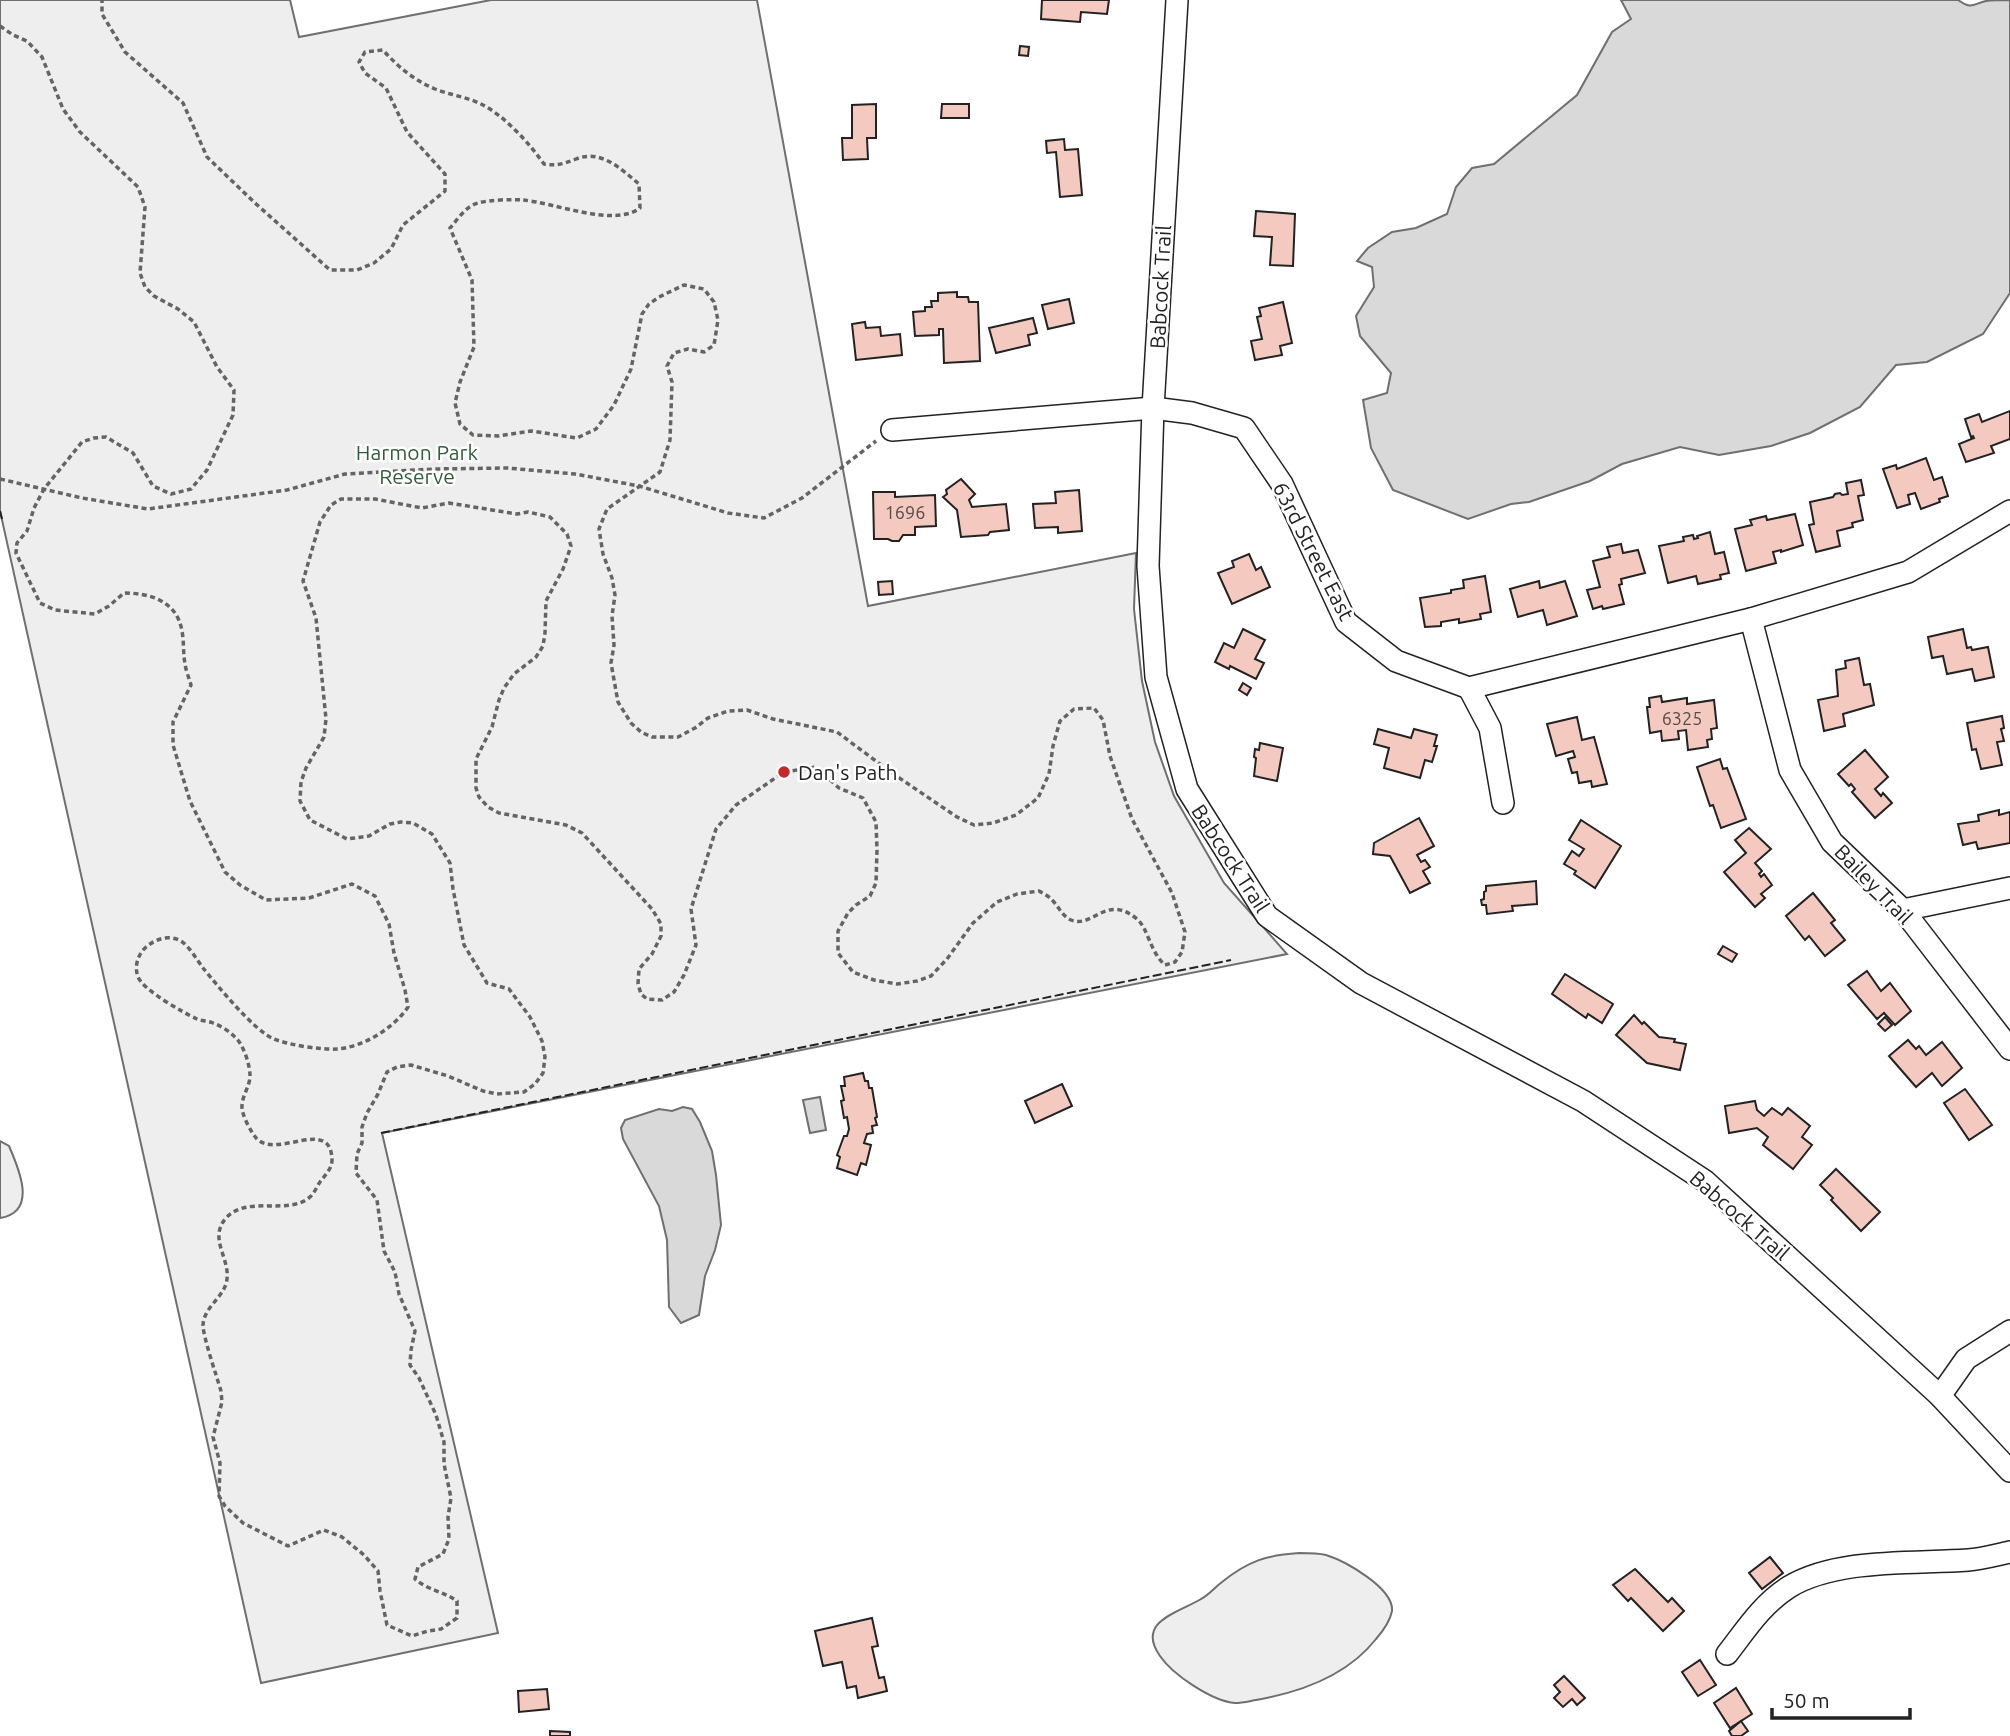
<svg xmlns="http://www.w3.org/2000/svg" width="2010" height="1736" font-family="Ubuntu,sans-serif">
<style>
.green{fill:#eee;stroke:#6f6f6f;stroke-width:2}
.water{fill:#d9d9d9;stroke:#6f6f6f;stroke-width:2}
.building{fill:#f3c9c0;stroke:#222;stroke-width:2}
.lines{fill:none;stroke-linecap:round;stroke-linejoin:round}
.minor-casing{stroke:#222;stroke-width:24}
.path{stroke:#646464;stroke-width:3.5;stroke-dasharray:5 3.5;stroke-linecap:butt}
.minor{stroke:#fff;stroke-width:21}
.fence{stroke:#222;stroke-width:2;stroke-dasharray:9 3.5;stroke-linecap:butt}
.poi-dot{fill:#c62828;stroke:#fff;stroke-width:2.5}
.labels{text-anchor:middle;dominant-baseline:central;stroke-width:5;stroke-linejoin:round;paint-order:stroke}
.number-label{font-size:18px;fill:#564c4a}
.street-label{font-size:21px;fill:#222;stroke:#fff}
.park-label{font-size:21px;fill:#2f5e38;stroke:#fff}
.poi-label{font-size:21px;fill:#222;stroke:#fff;text-anchor:start}
</style>
<rect width="100%" height="100%" fill="#fff"/>
<g class="green">
<polygon points="0,0 290,0 299,37 491,0 757,0 868,606 1136,553 1134,609 1142,681 1155,742 1174,796 1224,883 1287,954 382,1133 498,1633 261,1683 0,511"/>
<path d="M0 1141 9 1146C19 1169 38 1212 0 1218Z"/>
<path d="M1299 1553C1308 1553 1318 1553 1326 1555 1345 1561 1394 1588 1392 1611 1390 1621 1383 1631 1376 1639 1347 1676 1302 1692 1256 1700 1250 1701 1242 1703 1235 1703 1212 1701 1173 1675 1160 1656 1135 1621 1180 1612 1201 1599 1209 1595 1215 1587 1222 1582 1248 1561 1267 1555 1299 1553Z"/>
</g>
<g class="water">
<path d="M1621 0H1958C1972 10 1973 4 1986 1 1993 0 2002 0 2010 0V293L1983 334 1927 362 1896 365 1860 407 1810 433 1771 446 1719 455 1680 447 1622 464 1590 481 1529 502 1511 504 1468 519 1393 490 1371 448 1363 400 1387 393 1391 373 1360 336 1356 316 1374 287 1372 267 1357 261 1368 248 1392 232 1416 228 1447 214 1456 187 1472 168 1494 164 1577 95 1612 32 1631 19Z"/>
<polygon points="820,1097 826,1130 810,1133 803,1100"/>
<polygon points="683,1107 692,1109 700,1122 712,1151 716,1175 721,1225 715,1250 705,1276 699,1315 681,1323 669,1307 667,1240 659,1206 623,1139 621,1128 625,1120 659,1109 672,1111"/>
</g>
<g class="building">
<polygon points="1042,0 1109,0 1107,14 1081,12 1080,22 1041,19"/>
<polygon points="1020,46 1029,47 1028,56 1019,55"/>
<polygon points="876,104 876,138 867,138 868,159 843,160 842,138 852,138 852,105"/>
<polygon points="942,104 969,104 969,118 941,118"/>
<polygon points="1064,139 1065,150 1078,149 1082,195 1060,197 1056,152 1047,153 1046,141"/>
<polygon points="1256,211 1295,214 1293,266 1270,265 1272,237 1254,236"/>
<polygon points="957,292 957,297 968,297 969,302 978,302 980,361 944,363 943,329 939,329 939,335 915,336 913,312 925,311 925,307 932,307 931,301 938,301 938,293"/>
<polygon points="1069,299 1074,323 1048,329 1042,305"/>
<polygon points="1283,302 1292,343 1280,346 1282,355 1255,360 1251,341 1262,339 1257,317 1261,316 1259,308"/>
<polygon points="1033,318 1037,333 1028,335 1030,345 996,353 989,328"/>
<polygon points="865,322 866,328 880,327 881,336 900,334 902,355 856,360 852,324"/>
<polygon points="2010,411 2010,439 1991,446 1994,453 1966,462 1959,444 1974,438 1973,436 1971,437 1965,419 1979,414 1982,422"/>
<polygon points="1926,458 1934,480 1942,477 1948,496 1939,499 1940,502 1921,509 1915,493 1908,495 1910,504 1897,508 1883,469 1896,465 1897,469"/>
<polygon points="961,479 975,494 969,500 972,507 1006,504 1009,530 990,532 988,535 961,537 957,510 943,497 947,494 946,490"/>
<polygon points="1861,480 1864,495 1858,496 1863,520 1852,523 1853,527 1837,531 1840,546 1816,552 1809,525 1814,524 1810,502 1833,497 1835,494 1840,493 1842,495 1848,494 1846,483"/>
<polygon points="1079,490 1082,531 1058,533 1058,527 1035,528 1033,504 1056,503 1055,492"/>
<polygon points="873,492 895,492 895,497 935,495 936,526 915,527 915,535 903,535 899,541 892,541 888,539 874,539"/>
<polygon points="1795,514 1803,545 1781,552 1781,550 1773,552 1776,563 1746,571 1735,529 1752,525 1750,520 1766,516 1767,520"/>
<polygon points="1710,532 1715,554 1724,552 1729,573 1720,575 1721,579 1698,584 1696,576 1668,583 1659,546 1684,541 1683,537 1693,535 1694,539 1698,538 1697,536"/>
<polygon points="1621,544 1623,553 1638,550 1645,573 1621,579 1622,584 1619,585 1624,604 1603,609 1602,606 1593,609 1587,590 1600,587 1593,561 1610,557 1607,547"/>
<polygon points="1249,554 1256,570 1261,567 1270,587 1232,604 1218,573 1234,567 1232,561"/>
<polygon points="1485,576 1491,612 1480,614 1481,619 1459,623 1459,619 1441,622 1441,626 1425,627 1420,598 1451,593 1451,590 1464,588 1463,580"/>
<polygon points="892,581 893,594 879,595 878,582"/>
<polygon points="1539,581 1540,588 1565,581 1577,616 1547,625 1543,610 1518,617 1510,589"/>
<polygon points="1243,629 1265,640 1255,659 1264,663 1256,679 1230,666 1229,669 1215,662 1224,643 1234,648"/>
<polygon points="1963,629 1967,648 1971,647 1972,650 1988,647 1994,677 1975,681 1972,669 1947,674 1943,656 1932,658 1928,637"/>
<polygon points="1859,658 1864,685 1870,684 1874,705 1843,714 1845,726 1824,731 1818,700 1838,696 1836,670 1846,668 1845,661"/>
<polygon points="1243,683 1251,688 1247,695 1239,690"/>
<polygon points="1661,696 1662,702 1687,698 1687,704 1714,700 1717,728 1711,729 1712,739 1707,740 1708,747 1688,750 1686,730 1678,731 1679,739 1662,741 1661,731 1650,733 1647,707 1650,707 1649,698"/>
<polygon points="2002,716 2004,728 2001,729 2004,741 1997,742 2002,765 1981,769 1976,749 1972,750 1967,723"/>
<polygon points="1577,717 1582,740 1594,737 1607,784 1592,787 1591,781 1579,783 1577,772 1572,773 1568,759 1575,757 1573,751 1556,756 1547,724"/>
<polygon points="1378,729 1411,738 1414,729 1437,735 1434,746 1437,746 1432,762 1425,760 1420,778 1384,768 1389,748 1374,744"/>
<polygon points="1260,743 1283,748 1277,781 1254,776 1256,758 1254,757 1255,749 1259,750"/>
<polygon points="1865,750 1888,777 1875,789 1881,796 1883,793 1892,803 1875,818 1852,792 1855,789 1851,784 1849,786 1838,774"/>
<polygon points="1720,759 1723,769 1727,768 1746,819 1721,828 1713,805 1710,806 1697,767"/>
<polygon points="1999,810 1999,815 2010,812 2010,843 1978,849 1976,842 1963,845 1958,824 1979,821 1978,815"/>
<polygon points="1419,818 1434,846 1417,855 1421,862 1425,860 1430,867 1423,871 1430,883 1410,893 1390,856 1373,854 1374,843"/>
<polygon points="1581,820 1621,846 1595,888 1574,874 1576,871 1564,864 1572,851 1579,856 1584,849 1569,840"/>
<polygon points="1749,828 1771,849 1755,863 1762,871 1759,874 1761,877 1764,874 1772,885 1761,894 1765,898 1755,907 1724,872 1746,853 1735,840"/>
<polygon points="1536,881 1537,904 1512,906 1513,911 1487,914 1486,905 1482,905 1481,900 1484,899 1484,892 1486,891 1486,886"/>
<polygon points="1813,893 1835,920 1831,923 1845,940 1825,956 1809,936 1805,940 1786,916"/>
<polygon points="1723,946 1737,954 1732,962 1718,954"/>
<polygon points="1867,971 1881,991 1890,983 1911,1011 1895,1025 1884,1013 1877,1019 1848,985"/>
<polygon points="1565,974 1613,1004 1602,1023 1588,1014 1586,1018 1552,994"/>
<polygon points="1634,1015 1642,1024 1644,1022 1659,1037 1675,1039 1674,1042 1686,1044 1680,1070 1647,1063 1616,1035"/>
<polygon points="1885,1017 1892,1025 1885,1031 1878,1024"/>
<polygon points="1908,1040 1916,1049 1919,1046 1926,1055 1942,1042 1962,1068 1942,1086 1932,1073 1916,1087 1889,1056"/>
<polygon points="863,1073 865,1081 868,1081 869,1088 872,1088 877,1117 875,1118 877,1125 872,1126 873,1133 867,1134 864,1143 871,1145 866,1165 861,1163 857,1175 837,1168 840,1157 837,1155 844,1136 847,1136 849,1129 847,1117 844,1118 841,1101 844,1100 841,1086 845,1086 844,1077"/>
<polygon points="1062,1084 1072,1106 1035,1123 1025,1101"/>
<polygon points="1965,1089 1992,1125 1969,1140 1944,1103"/>
<polygon points="1755,1101 1757,1110 1764,1116 1772,1108 1782,1115 1788,1108 1810,1126 1802,1137 1812,1145 1793,1169 1763,1145 1768,1137 1757,1128 1729,1133 1725,1106"/>
<polygon points="1836,1169 1880,1212 1861,1231 1831,1200 1833,1198 1820,1185"/>
<polygon points="1770,1557 1783,1573 1762,1589 1749,1573"/>
<polygon points="1635,1569 1668,1602 1672,1598 1684,1611 1663,1631 1631,1598 1628,1601 1613,1585"/>
<polygon points="872,1618 878,1646 872,1647 879,1678 884,1677 887,1691 858,1698 856,1686 847,1688 842,1662 823,1666 815,1631"/>
<polygon points="1700,1660 1716,1685 1698,1696 1682,1672"/>
<polygon points="1564,1676 1585,1698 1577,1705 1572,1699 1563,1707 1554,1698 1560,1692 1554,1685"/>
<polygon points="1736,1688 1752,1714 1730,1728 1714,1703"/>
<polygon points="547,1689 549,1709 519,1712 518,1691"/>
<polygon points="1741,1721 1748,1731 1741,1736 1732,1736 1729,1731"/>
<polygon points="550,1731 570,1732 570,1736 550,1736"/>
</g>
<g class="lines">
<g class="minor-casing">
<g id="minor">
<polyline points="1177,0 1153,408 1148,566 1156,677 1187,789 1267,916 1361,983 1583,1101 1705,1181 1940,1396 2010,1471"/>
<polyline points="892,430 1153,408 1192,413 1244,428 1282,484 1346,622 1396,661 1469,688 1751,619 1908,572 2010,511"/>
<polyline points="1751,619 1790,770 1832,842 1903,910 2010,1049"/>
<polyline points="1469,688 1490,728 1503,803"/>
<polyline points="1903,910 2010,888"/>
<polyline points="1940,1396 1966,1359 2010,1331"/>
<path d="M1727 1654C1745 1631 1762 1604 1789 1587 1837 1558 1913 1564 1968 1560 1982 1559 1996 1555 2010 1552"/>
</g>
</g>
<g class="path">
<path d="M0 26 13 35 27 41 42 57 63 109 80 132 138 187 145 207 140 273 145 287 154 296 178 309 194 322 217 367 234 390 233 415 207 470 191 489 171 494 153 486 133 453 106 437 94 438 82 442 44 489 34 508 27 531 17 543 16 553 40 603 55 610 95 614 109 606 124 593C150 593 177 601 182 631 184 642 183 653 185 664 186 671 189 678 191 685L173 722V745L190 801 225 872 240 885 266 900 309 898 352 884 375 896 389 924 394 953 405 990 408 1007C393 1029 363 1047 337 1049 321 1050 289 1045 274 1039 254 1031 218 986 203 968 197 960 188 944 179 940 167 935 155 939 145 948 138 955 134 966 138 977 143 990 184 1013 197 1019 202 1021 208 1021 213 1023 221 1026 229 1031 235 1037 243 1044 250 1064 250 1076 250 1086 242 1096 242 1106 241 1114 252 1134 257 1139 278 1159 331 1116 332 1160 332 1169 325 1175 320 1182 317 1186 315 1192 311 1196 289 1217 248 1194 226 1218 207 1240 233 1260 226 1284 221 1299 204 1308 203 1325 203 1337 217 1377 221 1391L222 1402 213 1437 220 1463 219 1496 225 1506 243 1523 288 1546 324 1530 342 1537 364 1555 378 1571 380 1591 387 1625 412 1636 428 1631 441 1629 457 1618V1601C443 1591 429 1591 415 1579L418 1567 443 1554 449 1539 448 1517 451 1498 444 1464V1442L436 1415 419 1378 410 1365 411 1350 415 1331 399 1294 395 1272 384 1251 377 1200 356 1173 357 1154 362 1143V1127L367 1113 378 1094 387 1072 397 1067 411 1065 448 1076 483 1091 497 1094 524 1092 535 1084 543 1073 545 1057 542 1041 530 1017 509 989 487 983 464 945 453 889 450 863 432 834 413 823 401 822 390 824 369 836 347 839 310 820 300 801 301 782 306 768 324 737 326 719 316 618 303 581 320 522 331 505 341 499H375L422 508 449 503 517 514 528 512 550 517 567 534 571 546 563 569 546 601 545 633 543 646 536 657 514 674 504 688 499 700 492 727 476 759V788L479 797 488 807 499 813 566 825 582 833 652 909 661 924V936L652 954 639 969 638 984 641 994 647 999 662 1000 674 992 684 975 696 945 691 909 716 829 736 805 784 772 816 767 839 788 863 798 876 822 877 850 876 883 870 896 856 905 848 913 838 931V953L853 972 874 980 897 984 917 981 931 976 947 959 973 923 997 902 1017 894 1039 891C1044 894 1049 896 1052 900 1059 907 1062 916 1071 920 1093 929 1106 893 1137 919 1148 928 1150 952 1165 965L1175 962 1182 952 1185 932 1172 893 1132 819 1110 756 1103 720 1094 708 1074 709 1060 721 1053 746 1049 774 1038 798 1016 815 993 823 974 825 957 817 892 773 837 732 773 719 747 710 728 711 708 718 695 728 678 737H652L641 732 631 723 618 702 611 663 614 645 612 616 615 595 612 578 603 554 599 529 607 509 660 472 670 440 672 382 667 366 674 353 688 349 704 352 714 345 718 320 714 302 704 289 684 285 659 297 649 304 642 314 631 369 614 405 596 429 577 438 531 431 498 436 473 435 460 424 455 403 460 382 474 347 472 280 450 228C458 219 466 206 478 203 488 200 512 199 522 200 553 202 614 228 640 208L639 184C621 169 601 149 576 159 563 164 557 166 544 164 529 143 505 116 481 104 467 97 450 95 435 89 414 80 398 67 383 50L365 52 359 62 365 73 386 88 407 132 445 174V191L403 225 391 249 374 263 357 270H330L255 203 207 157 183 103 125 52 102 14V0"/>
<polyline points="0,479 82,498 148,509 287,490 345,474 434,469 507,468 575,474 639,486 728,513 764,518 802,498 876,441"/>
</g>
<use href="#minor" class="minor"/>
<g class="fence">
<polyline points="0,511 2,519"/>
<polyline points="381,1133 1231,960"/>
</g>
</g>
<circle class="poi-dot" cx="784" cy="772" r="7"/>
<g class="labels">
<g class="number-label">
<text x="905" y="512">1696</text>
<text x="1682" y="718">6325</text>
</g>
<g class="street-label">
<text transform="translate(1160 287) rotate(-87)">Babcock Trail</text>
<text transform="translate(1314 551) rotate(63)">63rd Street East</text>
<text transform="translate(1231 858) rotate(57)">Babcock Trail</text>
<text transform="translate(1874 884) rotate(46)">Bailey Trail</text>
<text transform="translate(1740 1215) rotate(41)">Babcock Trail</text>
</g>
<g class="park-label">
<text x="417" y="452">Harmon Park<tspan x="417" dy="24">Reserve</tspan></text>
</g>
<g class="poi-label">
<text x="798" y="772">Dan's Path</text>
</g>
</g>
<path d="M1772 1708v10h138v-10" fill="none" stroke="#222222" stroke-width="3.5"/>
<text x="1783" y="1708" font-size="21" fill="#222222" stroke="#ffffff" stroke-width="5" paint-order="stroke">50 m</text>
</svg>
